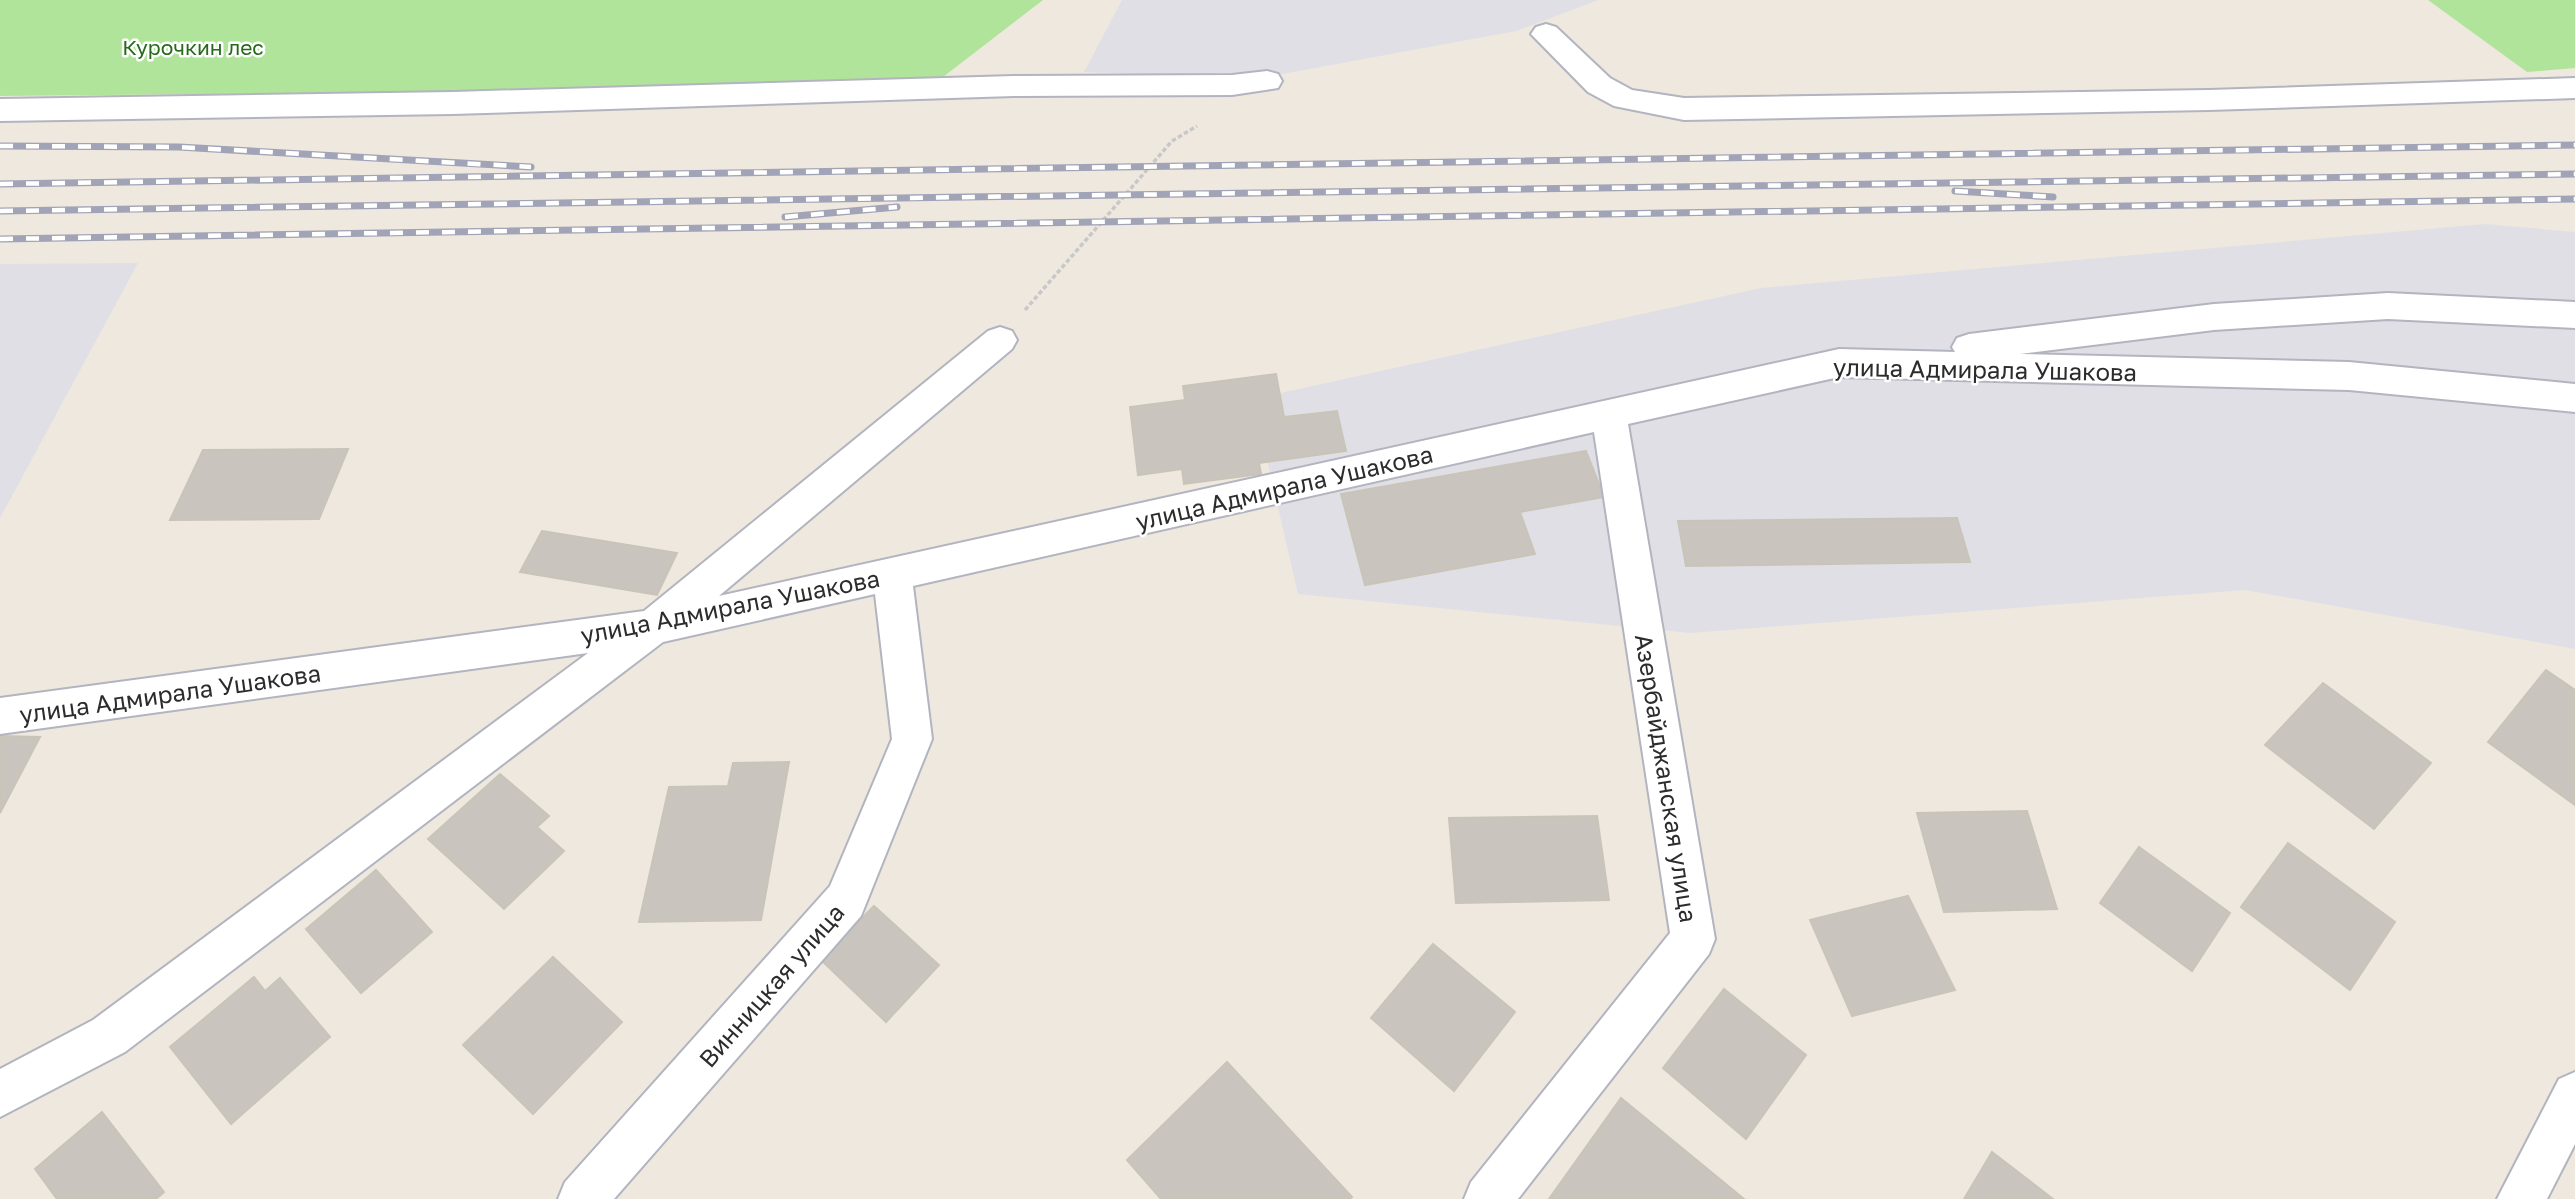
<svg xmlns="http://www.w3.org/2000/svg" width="2575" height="1199" font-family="'Golos Text',sans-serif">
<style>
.industrial{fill:#e1dfe6}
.green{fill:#b0e49b}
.building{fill:#c9c5be;stroke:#c9c4b8;stroke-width:2}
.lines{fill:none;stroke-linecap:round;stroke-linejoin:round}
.minor-casing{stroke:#b2b4bf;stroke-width:4}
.path{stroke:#c8c8c8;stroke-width:3.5;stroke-dasharray:4.5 2.5;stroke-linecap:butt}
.minor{fill:#fff;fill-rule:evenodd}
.rail-casing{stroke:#a1a3b6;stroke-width:7}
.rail{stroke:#fff;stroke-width:4.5;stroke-dasharray:13;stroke-linecap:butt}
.labels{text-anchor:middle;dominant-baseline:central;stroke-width:5;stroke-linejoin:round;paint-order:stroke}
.far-park-label{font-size:21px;fill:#276a1b;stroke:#fff}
.street-label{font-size:24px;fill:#2c2c2c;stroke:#fff}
</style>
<rect width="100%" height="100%" fill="#eee8df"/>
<g class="industrial">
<polygon points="1122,0 1598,0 1516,31 1260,78 1084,72"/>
<polygon points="2485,224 2575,232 2575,649 2245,590 1691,633 1298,594 1253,399 1761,288"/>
<polygon points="138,263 0,518 0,264"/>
</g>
<g class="green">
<polygon points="0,0 1043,0 930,87 0,96"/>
<polygon points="2428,0 2575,0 2575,68 2527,72"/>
</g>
<g class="building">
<polygon points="1276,374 1284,417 1337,411 1346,451 1259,463 1261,474 1184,484 1182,469 1138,475 1130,407 1185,400 1183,386"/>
<polygon points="348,449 319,519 170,520 203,450"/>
<polygon points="1586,451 1604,497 1520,512 1535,554 1365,585 1341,494"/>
<polygon points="1957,518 1970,562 1686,566 1678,521"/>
<polygon points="542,531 677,553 657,595 520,572"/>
<polygon points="2546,670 2575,690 2575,805 2488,742"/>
<polygon points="2323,683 2431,763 2374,829 2265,745"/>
<polygon points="0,736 40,737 0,813"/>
<polygon points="789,762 761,920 639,922 669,787 728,786 733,763"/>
<polygon points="500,774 549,816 537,827 564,851 504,909 428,839"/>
<polygon points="2027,811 2057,909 1944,912 1917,813"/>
<polygon points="1597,816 1609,900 1456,903 1449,818"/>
<polygon points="2288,843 2395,922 2350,990 2241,907"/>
<polygon points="2139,847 2230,913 2192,971 2100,903"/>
<polygon points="376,870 432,932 361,993 306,929"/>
<polygon points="1908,896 1955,990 1852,1016 1810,920"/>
<polygon points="874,906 939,965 886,1022 821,960"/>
<polygon points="1433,944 1515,1012 1454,1091 1371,1018"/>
<polygon points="553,957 622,1022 533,1114 463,1045"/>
<polygon points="254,977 265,991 280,978 330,1037 231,1124 170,1047"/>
<polygon points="1724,989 1806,1055 1746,1139 1663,1068"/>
<polygon points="1227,1062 1352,1197 1350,1199 1161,1199 1127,1160"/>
<polygon points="1621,1098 1744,1199 1549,1199"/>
<polygon points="102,1112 164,1192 156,1199 57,1199 35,1169"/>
<polygon points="1992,1152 2053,1199 1964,1199"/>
</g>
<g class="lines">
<g class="minor-casing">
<g id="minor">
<polygon points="1546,24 1556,27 1610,78 1632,90 1684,98 2209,90 2575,78 2575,98 2209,110 1684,120 1614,106 1588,92 1531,34 1536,27"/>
<polygon points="1267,71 1278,74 1282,81 1278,88 1232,95 1014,96 453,114 0,121 0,99 453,92 1014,76 1232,75"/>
<polygon points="2388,293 2575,302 2575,328 2388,319 2214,330 2020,354 2349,362 2575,384 2575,412 2349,390 1839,377 1628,424 1715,939 1709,954 1518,1199 1464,1199 1471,1182 1670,933 1594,432 913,586 932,739 861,916 614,1199 558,1199 565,1182 830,886 892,739 875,594 663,642 125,1052 0,1117 0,1069 93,1020 588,653 0,734 0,698 644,611 988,331 1000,327 1012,331 1017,340 1012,349 719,596 1839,349 1955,352 1952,347 1957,338 1969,334 2214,304"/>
<polygon points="2575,1072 2575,1144 2547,1199 2497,1199 2559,1079"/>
</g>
</g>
<polyline class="path" points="1025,310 1172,141 1197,126"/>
<use href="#minor" class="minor"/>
<g class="rail-casing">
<g id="rail">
<polyline points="0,146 179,147 531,167"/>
<polyline points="0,184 2575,145"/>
<polyline points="1955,191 2053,197"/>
<polyline points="0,211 2575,174"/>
<polyline points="785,217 897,207"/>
<polyline points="0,239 2575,199"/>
</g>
</g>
<use href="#rail" class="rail"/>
</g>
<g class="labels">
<g class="far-park-label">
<text x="193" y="47">Курочкин лес</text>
</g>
<g class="street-label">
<text transform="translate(1985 369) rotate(1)">улица Адмирала Ушакова</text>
<text transform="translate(1284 487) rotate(-13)">улица Адмирала Ушакова</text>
<text transform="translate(730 606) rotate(-11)">улица Адмирала Ушакова</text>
<text transform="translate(170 693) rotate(-8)">улица Адмирала Ушакова</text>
<text transform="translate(1667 778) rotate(81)">Азербайджанская улица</text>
<text transform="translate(771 985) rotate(-49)">Винницкая улица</text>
</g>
</g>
</svg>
